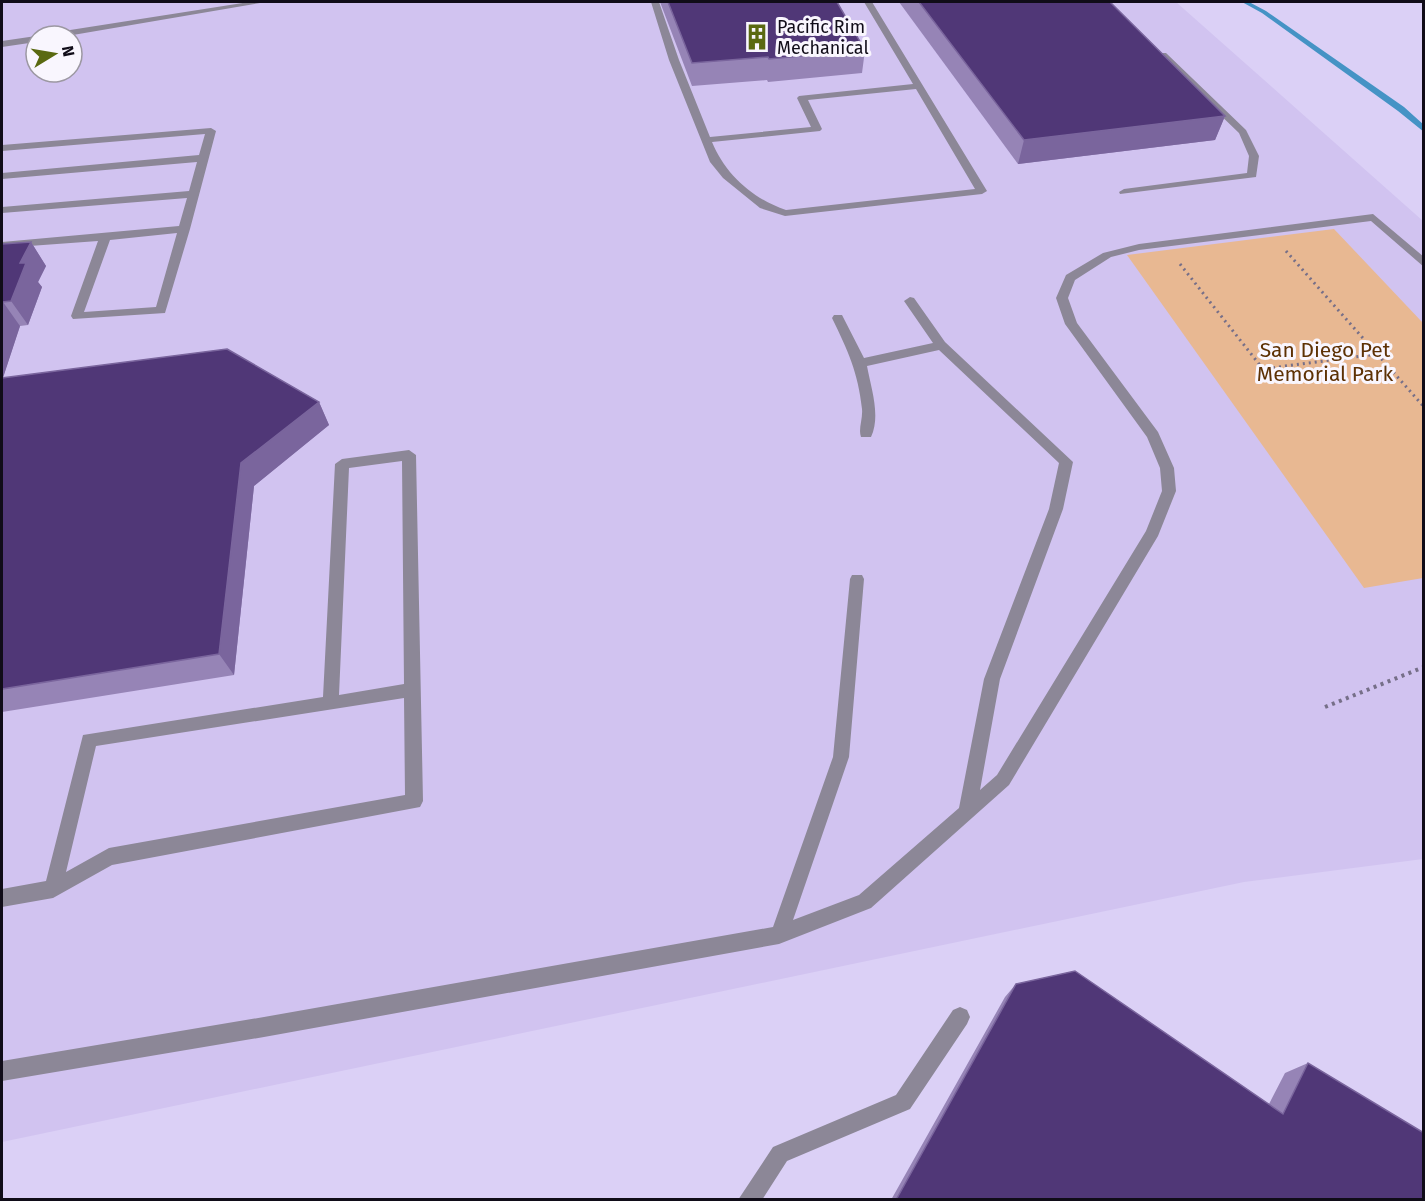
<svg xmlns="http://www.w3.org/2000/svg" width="1425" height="1201" font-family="'Fira Sans',sans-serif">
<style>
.built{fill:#d1c3f0;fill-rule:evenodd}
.green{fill:#e8b892}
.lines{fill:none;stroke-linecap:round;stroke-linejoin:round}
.stream{fill:#4593c5;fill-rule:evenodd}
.path-far1{stroke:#766f88;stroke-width:3;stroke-dasharray:2 4;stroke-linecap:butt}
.path{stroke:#766f88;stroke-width:4;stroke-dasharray:3 4.5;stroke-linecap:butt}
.minor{fill:#8c8797;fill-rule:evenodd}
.wall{fill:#9684b6}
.shaded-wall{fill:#7a659d}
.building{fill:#503777;stroke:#7a659d;stroke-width:1.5}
.labels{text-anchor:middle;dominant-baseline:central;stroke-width:6;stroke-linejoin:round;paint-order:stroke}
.far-poi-label{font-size:18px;fill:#100c18;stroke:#f9f6fe;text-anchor:start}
.park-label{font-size:21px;fill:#5d3104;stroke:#f9f6fe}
</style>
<rect width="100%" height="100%" fill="#dbd0f6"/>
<path class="built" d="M2 2H1176L1423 221V859L1244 882 2 1142ZM36 36H72V72H36Z"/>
<polygon class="green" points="1334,229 1423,323 1423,578 1364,588 1127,255"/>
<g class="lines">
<polygon class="stream" points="1242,2 1249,2 1266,11 1404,107 1424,125 1424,132 1398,111 1262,13"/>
<g class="path-far1">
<polyline points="1286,251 1424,407"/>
<polyline points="1180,264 1263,369 1377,354"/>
</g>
<polyline class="path" points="1325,707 1424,667"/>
<g class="minor">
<polygon points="249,2 266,2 67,36 47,36 51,33"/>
<path d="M651 2H659L679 60 710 137 811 127 797 98 799 96 913 84 864 2H872L987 191 982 194 785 216 760 208 723 178 710 162 669 60ZM916 89 975 189 786 210C753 199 725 174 712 142L820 131 822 129 808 100Z"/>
<polygon points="36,36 36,42 2,47 2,41"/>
<polygon points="1160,53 1166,53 1246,130 1259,156 1256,177 1120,194 1119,192 1124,189 1247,173 1249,156 1239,133 1160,57"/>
<path d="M211 128 216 131 190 229 165 313 73 319 71 316 98 241 2 248V242L179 226 187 198 2 213V207L189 191 197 162 2 179V173L199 155 205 134 2 151V145ZM177 233 156 307 84 312 110 240Z"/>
<path d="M1373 214 1424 257V267L1371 221 1139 250 1111 257 1075 280 1068 298 1077 323 1158 432 1174 468 1176 491 1158 536 1009 785 871 908 779 944 264 1037 2 1081V1061L264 1017 773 927 833 757 850 579 852 575H862L864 579 849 757 793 920 859 895 959 808 984 679 1049 509 1059 463 939 350 867 366C871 388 881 416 871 437H861C858 429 863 419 862 409 858 372 848 351 832 318L834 315H842L864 358 933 343 904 301 910 297 914 298 945 342 1073 462 1063 509 1000 679 980 790 997 775 1146 531 1162 491 1160 468 1147 437 1065 324 1056 298 1066 275 1103 253 1139 244Z"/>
<path d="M409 450 416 455 423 801 420 807 112 865 53 898 2 907V889L46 881 83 735 323 697 335 464 342 459ZM402 461 404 684 339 695 349 468ZM404 698 405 795 109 848 66 872 96 746Z"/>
<polygon points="960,1007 967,1010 970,1017 967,1024 910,1109 787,1161 762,1200 738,1200 773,1147 896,1095 953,1010"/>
</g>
</g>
<g class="wall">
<polygon points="660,2 837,2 865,50 862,73 768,82 767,80 692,86"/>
<polygon points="899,2 1110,2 1225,116 1215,140 1018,164"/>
<polygon points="31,242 46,266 38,282 42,287 28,325 20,326 3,377 319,402 329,425 254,486 234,675 2,712 2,244"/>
<polygon points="1016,984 1269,1104 1285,1073 1308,1063 1424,1200 891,1200 1005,997"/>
</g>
<g class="shaded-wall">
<polygon points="1225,116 1215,140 1018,164 1024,140"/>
<polygon points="31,242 46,266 38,282 42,287 28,325 11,301 20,263"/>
<polygon points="3,302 20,326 2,381 2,307"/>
<polygon points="319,402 329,425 254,486 234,675 219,654 241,463"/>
</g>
<g class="building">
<polygon points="668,2 837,2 865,50 769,59 768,57 692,63"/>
<polygon points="919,2 1110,2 1225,116 1024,140"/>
<polygon points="31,242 20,263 26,263 11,301 3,302 2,307 2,244"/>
<polygon points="227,349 319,402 241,463 219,654 2,689 2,378"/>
<polygon points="1075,971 1283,1114 1308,1063 1424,1133 1424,1200 896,1200 1016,984"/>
</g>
<defs>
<g id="building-bare" transform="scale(2.07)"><path d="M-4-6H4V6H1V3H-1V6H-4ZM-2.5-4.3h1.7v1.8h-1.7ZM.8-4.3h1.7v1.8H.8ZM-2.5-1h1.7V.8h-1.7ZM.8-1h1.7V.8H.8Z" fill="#5a6911" stroke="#f9f6fe" stroke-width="2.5" paint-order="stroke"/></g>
</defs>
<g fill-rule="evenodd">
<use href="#building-bare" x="757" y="37"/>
</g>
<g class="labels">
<g class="far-poi-label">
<text x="777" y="27">Pacific Rim<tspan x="777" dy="21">Mechanical</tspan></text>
</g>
<g class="park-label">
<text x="1325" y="350">San Diego Pet<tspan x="1325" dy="24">Memorial Park</tspan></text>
</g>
</g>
<rect width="1425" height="1201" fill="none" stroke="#100c18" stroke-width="6"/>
<g transform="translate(54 54) rotate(79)"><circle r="28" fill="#f9f6fe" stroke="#9c98a2" stroke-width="1.5"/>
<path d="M0-4.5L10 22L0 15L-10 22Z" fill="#5a6911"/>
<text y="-9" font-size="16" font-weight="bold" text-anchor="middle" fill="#100c18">N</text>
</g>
</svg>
